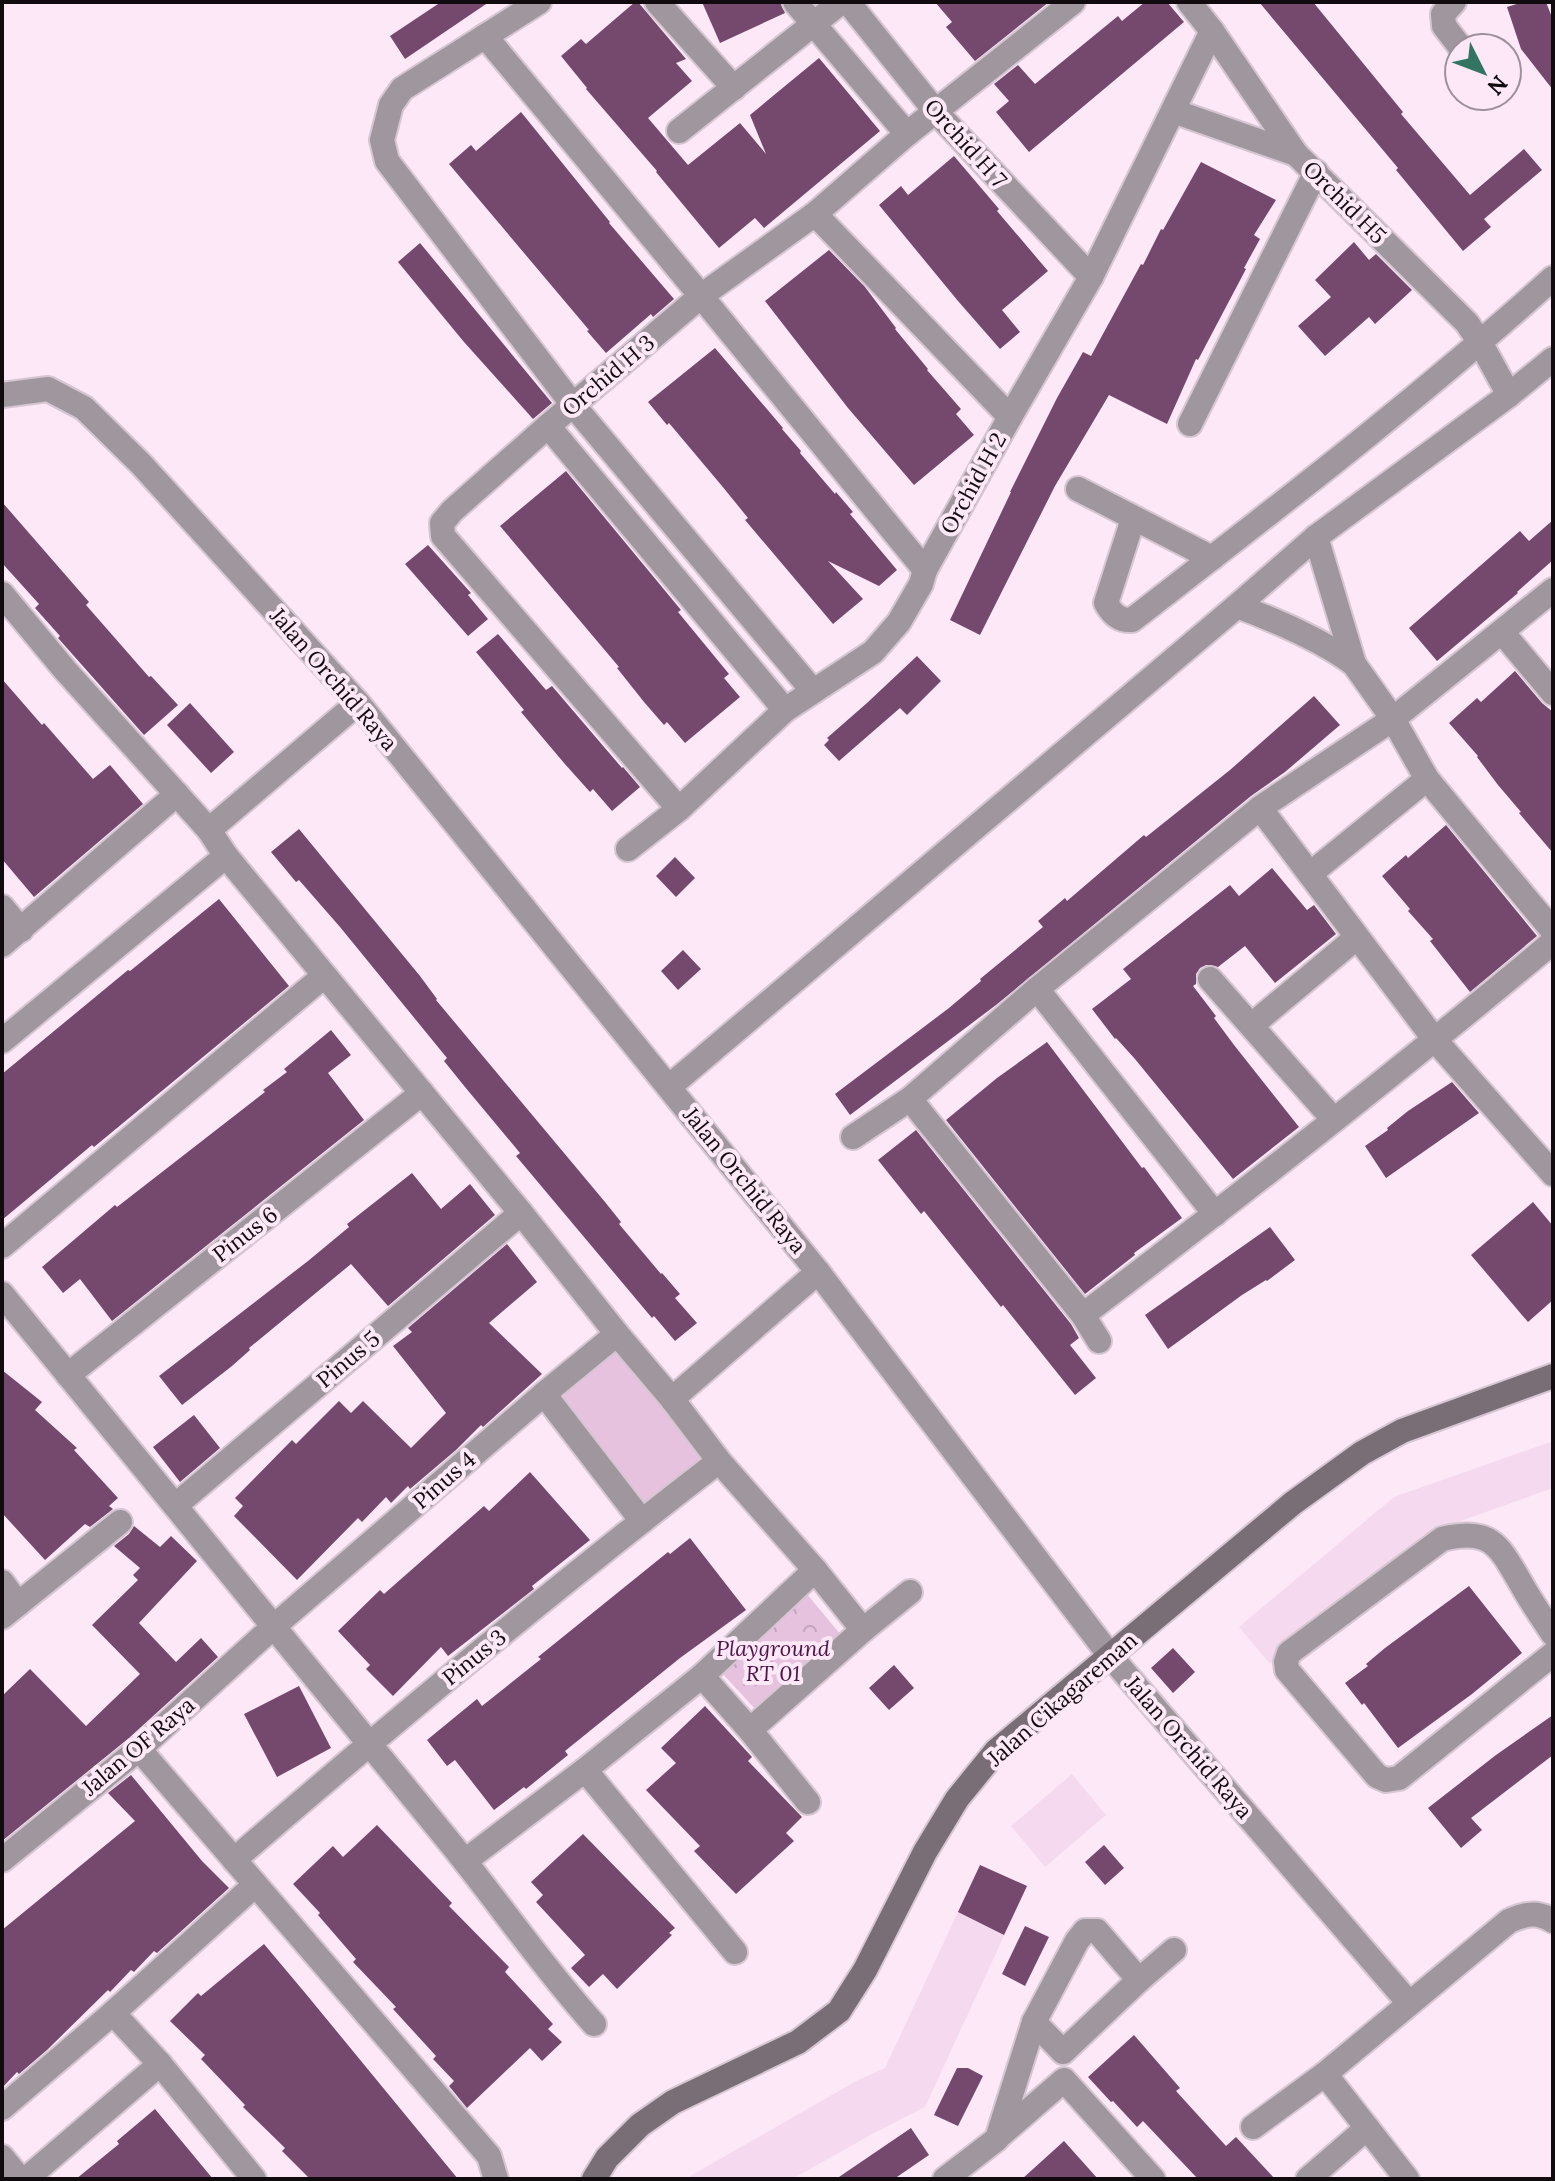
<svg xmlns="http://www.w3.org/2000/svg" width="1555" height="2181" font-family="Lora,serif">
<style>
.built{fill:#f5daef}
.park{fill:url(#park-crowns)}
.pitch{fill:#e6c2df}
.building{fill:#75496d}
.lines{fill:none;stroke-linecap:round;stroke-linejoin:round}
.street-casing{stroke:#d6c5d2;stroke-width:28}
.secondary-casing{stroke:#d6c5d2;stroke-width:28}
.street{stroke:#9f979d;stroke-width:24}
.secondary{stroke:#796d76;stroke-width:24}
.labels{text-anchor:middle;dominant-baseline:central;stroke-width:8;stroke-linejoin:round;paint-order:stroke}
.street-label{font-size:22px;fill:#110b10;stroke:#fce8f7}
.park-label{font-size:22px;font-style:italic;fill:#4e1347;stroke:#fce8f7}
</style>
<defs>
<pattern id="park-crowns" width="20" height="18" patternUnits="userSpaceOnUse" patternTransform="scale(2)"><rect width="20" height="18" fill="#e6c2df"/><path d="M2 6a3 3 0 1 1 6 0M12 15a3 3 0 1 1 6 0" fill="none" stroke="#c4a5be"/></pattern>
</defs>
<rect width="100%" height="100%" fill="#fce8f7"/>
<g class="built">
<polygon points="1553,1441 1553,1488 1424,1534 1270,1664 1239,1627 1394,1497"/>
<polygon points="1072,1774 1106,1815 1045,1867 1011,1826"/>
<polygon points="980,1865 1027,1886 925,2107 876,2132 792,2179 685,2179 858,2080 885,2068"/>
</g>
<polygon class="park" points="806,1593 841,1635 757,1711 721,1672"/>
<polygon class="pitch" points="618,1348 704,1458 644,1506 560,1398"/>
<g class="building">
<polygon points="441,2 489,2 405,59 390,36"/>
<polygon points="635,2 638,2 686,59 676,63 692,81 648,118 688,165 740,123 766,154 750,115 819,58 880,131 764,228 755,218 719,248 656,172 657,171 586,89 587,88 561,56 581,39 586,44"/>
<polygon points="702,2 780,2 785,13 720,43"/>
<polygon points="935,2 1049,2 975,61 946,27 952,22"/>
<polygon points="1145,2 1167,2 1184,22 1029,152 996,112 1009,101 994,84 1018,65 1035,84 1118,16 1122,21"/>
<polygon points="1259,2 1313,2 1403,112 1401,114 1470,195 1524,149 1542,170 1484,219 1491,227 1463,251 1396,170 1398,168"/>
<polygon points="1523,2 1546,2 1553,20 1553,90 1521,49 1507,7"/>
<polygon points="521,112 610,222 609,223 674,299 653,317 651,314 606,353 587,331 589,330 449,164 471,145 476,151"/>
<polygon points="954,156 999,209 997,211 1048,271 1002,310 1020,332 1000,349 958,301 879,205 901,186 908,195"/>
<polygon points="1201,162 1276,200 1254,235 1260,239 1244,268 1246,269 1198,360 1196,359 1167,424 1109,395 1055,486 980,635 950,620 1011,492 1010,492 1057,398 1083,352 1091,356 1141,264 1143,265 1161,229 1163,230"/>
<polygon points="1354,242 1369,260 1376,254 1412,290 1375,324 1369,317 1325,356 1298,326 1331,297 1315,280"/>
<polygon points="420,243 552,403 533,419 464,342 398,262"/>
<polygon points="829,250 865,287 896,328 895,329 928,369 927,370 961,409 956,414 974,435 914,485 848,408 765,301"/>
<polygon points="715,348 783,428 782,429 801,451 800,453 835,494 836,492 853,512 850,514 897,570 879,586 828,561 863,599 833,624 745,520 748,518 722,486 669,423 667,425 648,402"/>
<polygon points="566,471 681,610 678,612 729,674 724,678 740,697 685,743 667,722 664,725 644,702 617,668 619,667 500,526"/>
<polygon points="2,502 89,602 86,605 149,677 151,676 178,705 144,735 58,638 60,636 35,608 39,604 2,563"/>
<polygon points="1553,520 1553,560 1517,592 1518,593 1437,661 1409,628 1520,531 1529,541"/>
<polygon points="428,545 471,593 468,595 488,619 468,636 405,564"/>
<polygon points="498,634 546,690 552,686 622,768 623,767 640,787 612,811 593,789 590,792 564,763 521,712 524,710 476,652"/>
<polygon points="917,656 941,681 907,715 900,708 839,761 824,745 829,740 827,738 867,703"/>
<polygon points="1515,671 1542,703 1553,712 1553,853 1519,813 1521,812 1498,785 1477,757 1478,756 1449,723 1477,698 1481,702"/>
<polygon points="2,679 42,725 44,723 93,779 110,765 143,804 34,897 2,859"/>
<polygon points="1314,696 1340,725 1285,772 1251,796 996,1005 850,1115 835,1094 949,1008 981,981 980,979 1043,927 1038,921 1065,898 1067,901 1144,835 1146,837 1230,770"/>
<polygon points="190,703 234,752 211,773 167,725"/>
<polygon points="1446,825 1537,936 1470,992 1430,941 1433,939 1408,911 1410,909 1382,876 1406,855 1408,858"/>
<polygon points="299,829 420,976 437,999 436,1000 605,1202 621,1222 619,1224 661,1274 662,1273 680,1294 675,1298 697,1323 675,1341 654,1316 652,1318 516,1156 520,1153 465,1087 444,1061 447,1058 340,927 299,880 296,882 271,852"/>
<polygon points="675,857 695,878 676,897 656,876"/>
<polygon points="1272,868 1307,910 1314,905 1336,934 1275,983 1245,946 1218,967 1206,965 1200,968 1196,974 1196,984 1193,986 1216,1016 1214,1018 1234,1045 1299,1127 1233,1179 1135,1059 1116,1038 1115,1039 1092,1009 1131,979 1123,969 1230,885 1239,896"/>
<polygon points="219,899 289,986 94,1147 92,1145 2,1220 2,1074 128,970 130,971"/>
<polygon points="683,950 701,969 678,990 661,971"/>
<polygon points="331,1030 351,1055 328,1073 364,1120 112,1321 80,1279 63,1293 42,1267 115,1205 117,1207 265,1092 263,1090 287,1072 284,1069"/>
<polygon points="1047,1042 1142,1168 1144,1167 1182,1218 1134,1253 1135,1255 1085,1294 946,1120 997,1078"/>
<polygon points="1452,1082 1479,1113 1386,1178 1365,1146 1388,1130 1387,1128 1408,1111"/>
<polygon points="916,1130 1071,1324 1079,1338 1070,1345 1096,1378 1075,1395 1003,1305 1001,1307 924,1211 921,1214 878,1160"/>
<polygon points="412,1173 441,1209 470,1184 495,1215 388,1306 351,1264 249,1348 250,1350 232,1366 182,1405 159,1376 308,1261 349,1227 347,1224"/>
<polygon points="1533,1202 1553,1226 1553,1300 1528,1322 1471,1255"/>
<polygon points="1270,1227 1295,1260 1267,1281 1266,1280 1242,1295 1168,1349 1145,1315"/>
<polygon points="507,1244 537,1282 489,1323 542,1374 483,1427 481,1425 456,1450 410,1489 408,1486 391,1503 386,1497 362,1522 358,1518 297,1580 234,1516 243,1506 235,1498 292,1440 296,1444 339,1401 351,1413 363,1401 411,1448 446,1413 393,1346 412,1332 408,1328"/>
<polygon points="2,1370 42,1402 35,1410 77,1448 74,1450 118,1498 109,1506 113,1509 90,1527 85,1524 45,1560 2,1513"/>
<polygon points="194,1415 220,1448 180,1482 153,1447"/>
<polygon points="530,1472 590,1540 532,1586 534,1589 448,1656 441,1647 393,1696 366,1669 370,1665 338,1631 380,1590 384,1594 484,1506 489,1511"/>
<polygon points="134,1526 160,1547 171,1536 197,1561 139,1623 176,1662 201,1638 218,1657 129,1738 2,1841 2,1696 30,1669 86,1726 140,1674 92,1625 138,1580 133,1575 140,1568 114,1546 129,1534"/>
<polygon points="690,1538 746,1610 680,1658 565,1751 568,1755 526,1789 524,1787 494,1810 455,1760 447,1766 427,1740 477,1699 482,1706 541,1659 538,1657 668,1552 670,1554"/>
<polygon points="1469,1586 1522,1653 1472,1694 1398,1748 1364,1703 1362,1705 1345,1683 1368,1666 1366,1664 1385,1648"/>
<polygon points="1173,1648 1195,1672 1173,1693 1151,1668"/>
<polygon points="894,1665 914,1688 889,1710 869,1688"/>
<polygon points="299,1686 331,1748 277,1777 244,1714"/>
<polygon points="705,1706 752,1757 748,1761 802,1817 786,1833 794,1841 736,1894 694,1851 700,1846 646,1790 676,1763 661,1748"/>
<polygon points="1553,1715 1553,1755 1471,1818 1482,1830 1461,1848 1428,1808 1496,1755"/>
<polygon points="131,1775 202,1861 229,1888 157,1953 154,1951 134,1972 131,1970 110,1992 108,1990 47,2050 19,2074 17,2072 2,2088 2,1930 135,1821 108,1793"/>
<polygon points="377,1825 452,1903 449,1906 509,1967 505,1972 553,2024 548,2029 562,2042 542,2061 530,2048 467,2108 449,2086 454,2081 433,2059 436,2056 393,2009 396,2007 353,1962 356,1959 318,1915 320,1913 293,1884 333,1846 343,1857"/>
<polygon points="583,1834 675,1928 669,1933 672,1935 617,1989 603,1974 589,1987 571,1968 585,1955 536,1902 543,1895 531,1882"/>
<polygon points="1104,1845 1124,1868 1105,1885 1085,1862"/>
<polygon points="980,1865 1027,1886 1004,1935 958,1912"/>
<polygon points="1025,1926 1049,1937 1025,1986 1002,1974"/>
<polygon points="264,1944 306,1994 458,2179 310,2179 282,2151 285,2148 243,2107 245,2105 201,2059 205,2055 170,2021 198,1993 201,1996"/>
<polygon points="1134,2035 1180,2088 1176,2091 1226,2146 1236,2137 1275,2179 1198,2179 1143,2121 1137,2127 1113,2101 1111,2102 1088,2077"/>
<polygon points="957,2068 968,2068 983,2076 958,2126 934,2115"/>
<polygon points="155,2109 213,2179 76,2179 119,2144 117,2141"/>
<polygon points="911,2128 929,2155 894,2179 836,2179"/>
<polygon points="1064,2141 1098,2179 1022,2179"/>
</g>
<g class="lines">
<g class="street-casing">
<g id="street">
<polyline points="539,2 402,89 391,105 382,140 387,161 573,405 813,691"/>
<polyline points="657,2 734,88"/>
<polyline points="795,2 907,134"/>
<polyline points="848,2 936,112 1091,277"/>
<polyline points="1189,2 1212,31 1296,154 1467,323 1481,344 1509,395"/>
<polyline points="1454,2 1443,14 1444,26 1461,48"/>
<polyline points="485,36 701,296 925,570"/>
<polyline points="1173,111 1296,154"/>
<polyline points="679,131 841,2"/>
<polyline points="815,214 1010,417"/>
<polyline points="2,395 48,389 84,408 141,464 358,703 818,1272 1111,1657 1409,2003"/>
<polyline points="1190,424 1316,172"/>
<polyline points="548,426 785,710"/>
<polyline points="1078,489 1212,558"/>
<path d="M1133 519 1106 603C1112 614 1119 621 1132 620 1275 509 1419 399 1553 278"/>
<polyline points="1316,537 1354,664 1393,719 1427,779 1553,931"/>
<polyline points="2,594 65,670 209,830 226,856 521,1213 617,1334 672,1399 719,1461 815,1570 863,1630"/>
<path d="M1237 606C1277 621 1320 639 1354 664"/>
<polyline points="1502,632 1553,693"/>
<polyline points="1260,808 1435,1040 1553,1174"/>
<polyline points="679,809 443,536 442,523 452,511 548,426 701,296 815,214 907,134 1073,2"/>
<polyline points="209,830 358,703"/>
<polyline points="628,849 679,809 785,710 873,652 899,622 921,584 925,570 1010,417 1091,277 1212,31"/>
<polyline points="1310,874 1427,779"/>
<polyline points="2,907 21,930"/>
<polyline points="2,945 177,794"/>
<polyline points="1210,979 1334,1120"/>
<polyline points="1037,989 1215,1214"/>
<polyline points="1252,1025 1356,938"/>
<polyline points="2,1041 226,856"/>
<polyline points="670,1086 1237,606 1316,537 1509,395 1553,359"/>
<polyline points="910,1099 1083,1315 1099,1341"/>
<polyline points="853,1137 910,1099 1037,989 1260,808 1393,719 1553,590"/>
<polyline points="2,1246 324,976"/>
<path d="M2 1294C151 1475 297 1658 447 1839 497 1900 541 1965 594 2024"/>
<path d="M1083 1315C1242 1194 1400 1070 1553 942"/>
<polyline points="68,1375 422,1093"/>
<polyline points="544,1394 642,1521"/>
<polyline points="672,1399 818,1272"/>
<polyline points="176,1505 521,1213"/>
<polyline points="2,1582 18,1604"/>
<polyline points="2,1617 120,1522"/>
<path d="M1553 1634C1543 1619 1532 1603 1523 1587 1500 1548 1493 1526 1442 1539L1289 1653 1286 1662 1287 1670 1377 1776 1386 1780 1399 1778 1553 1654"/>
<polyline points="702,1676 750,1730 808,1802"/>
<polyline points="750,1730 863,1630 910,1592"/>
<polyline points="139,1749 489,2156 496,2179"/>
<polyline points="585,1770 735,1952"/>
<polyline points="2,1860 139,1749 272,1628 544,1394 617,1334"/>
<path d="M234 1860C392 1723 553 1589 719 1461"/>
<polyline points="465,1861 585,1770 702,1676 815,1570"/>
<polyline points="113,2013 160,2064 254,2179"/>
<polyline points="1034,2022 1063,2052 1139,1980 1174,1950"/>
<polyline points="1325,2074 1407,2179"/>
<polyline points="2,2108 113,2013 255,1885"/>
<path d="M1253 2127 1325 2074 1509 1921C1525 1914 1537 1911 1553 1921"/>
<polyline points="997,2138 1064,2080 1153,2179"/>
<polyline points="2,2157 20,2179"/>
<polyline points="26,2179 160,2064"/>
<polyline points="945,2179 997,2139 1034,2022 1077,1941 1085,1931 1097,1931 1139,1980"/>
<polyline points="1308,2179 1367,2128"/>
</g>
</g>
<g class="secondary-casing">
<polyline id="secondary" points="594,2179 607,2158 640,2125 673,2102 798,2042 839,2011 865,1970 925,1852 957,1799 996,1751 1293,1503 1362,1453 1402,1431 1553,1376"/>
</g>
<use href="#street" class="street"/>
<use href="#secondary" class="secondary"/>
</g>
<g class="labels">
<g class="street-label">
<text transform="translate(966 143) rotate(48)">Orchid H 7</text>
<text transform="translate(1345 202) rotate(45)">Orchid H5</text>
<text transform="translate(608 375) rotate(-40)">Orchid H 3</text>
<text transform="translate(973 483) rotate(-61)">Orchid H 2</text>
<text transform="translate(334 679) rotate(49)">Jalan Orchid Raya</text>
<text transform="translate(745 1180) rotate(51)">Jalan Orchid Raya</text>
<text transform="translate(245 1234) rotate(-38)">Pinus 6</text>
<text transform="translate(348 1359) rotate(-40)">Pinus 5</text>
<text transform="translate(444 1480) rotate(-41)">Pinus 4</text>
<text transform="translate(474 1657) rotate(-39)">Pinus 3</text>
<text transform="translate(1062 1699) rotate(-41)">Jalan Cikagareman</text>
<text transform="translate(138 1746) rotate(-40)">Jalan OF Raya</text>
<text transform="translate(1189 1747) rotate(49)">Jalan Orchid Raya</text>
</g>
<g class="park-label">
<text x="773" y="1648">Playground<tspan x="773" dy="25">RT 01</tspan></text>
</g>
</g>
<rect width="1555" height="2181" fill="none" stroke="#110b10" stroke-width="8"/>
<g transform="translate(1483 72) rotate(132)"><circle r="38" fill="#fce8f7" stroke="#9e909b" stroke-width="2"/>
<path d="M0-6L14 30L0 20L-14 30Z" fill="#347463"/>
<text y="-12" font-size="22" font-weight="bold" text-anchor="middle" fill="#110b10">N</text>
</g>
</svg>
